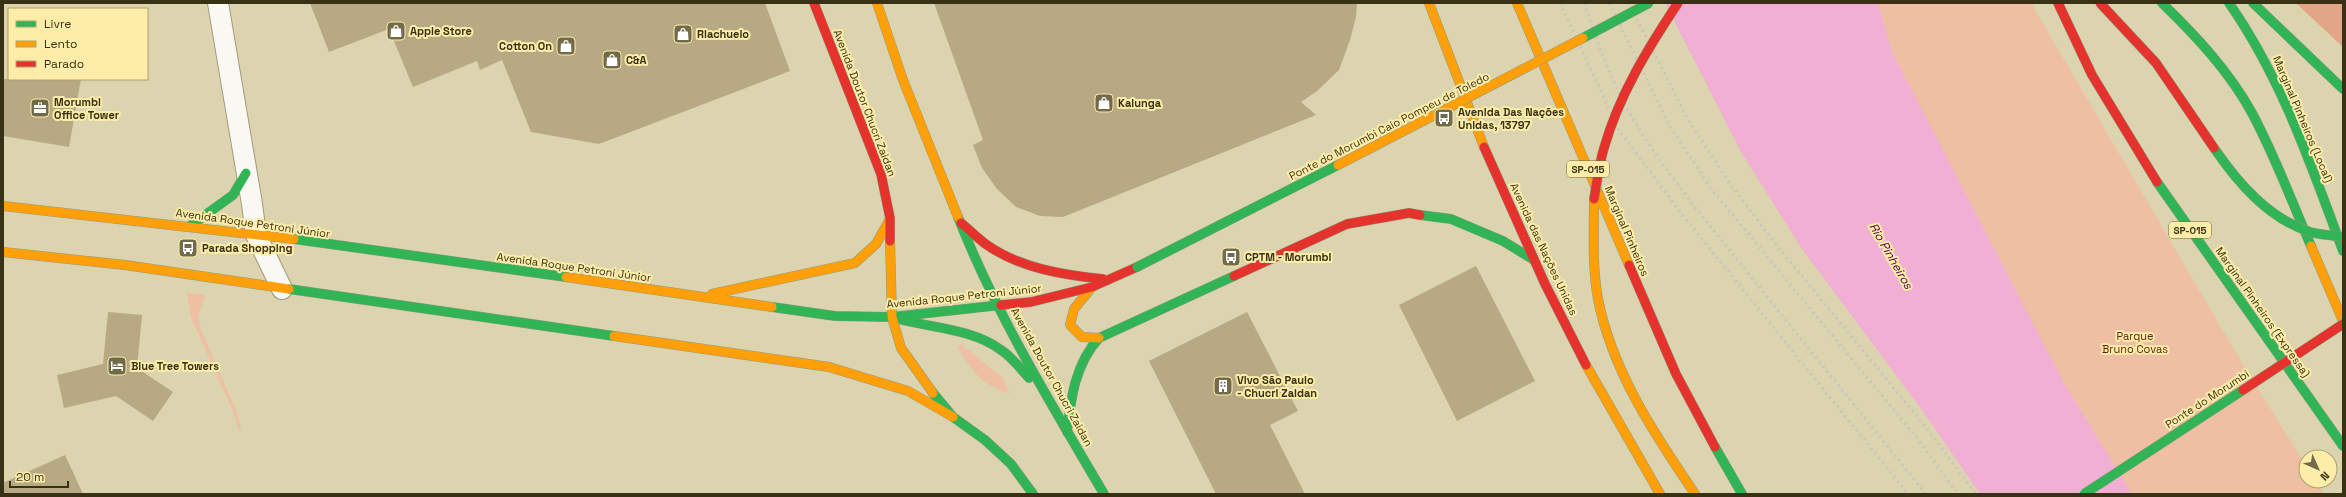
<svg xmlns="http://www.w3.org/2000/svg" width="2346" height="497" font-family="'Space Grotesk',sans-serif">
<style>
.green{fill:#eebfa3}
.forest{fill:#e2a586}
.water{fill:#f0afd3}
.building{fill:#b8a985}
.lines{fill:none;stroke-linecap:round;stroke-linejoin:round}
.street-casing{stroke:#a19a7e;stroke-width:22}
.fast-casing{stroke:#8e997f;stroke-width:10}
.slow-casing{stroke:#8e997f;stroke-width:10}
.jam-casing{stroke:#8e997f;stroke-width:10}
.street{stroke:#faf8f3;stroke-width:20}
.fast{stroke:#30b455;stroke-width:9}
.slow{stroke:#ff9f0a;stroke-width:9}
.jam{stroke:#e5322d;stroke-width:9}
.rail{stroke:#c9c6bc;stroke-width:3;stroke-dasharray:2 4;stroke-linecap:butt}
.fast-bridge-casing{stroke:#8e997f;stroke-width:10;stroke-linecap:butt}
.slow-bridge-casing{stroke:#8e997f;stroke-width:10;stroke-linecap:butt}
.jam-bridge-casing{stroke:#8e997f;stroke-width:10;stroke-linecap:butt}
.fast-bridge{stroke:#30b455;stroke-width:9}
.slow-bridge{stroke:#ff9f0a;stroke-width:9}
.jam-bridge{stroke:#e5322d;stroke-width:9}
.labels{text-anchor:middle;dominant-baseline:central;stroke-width:4;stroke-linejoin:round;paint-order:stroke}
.shield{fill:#fdeda8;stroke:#736941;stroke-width:1}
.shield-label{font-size:10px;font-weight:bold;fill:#383115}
.poi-label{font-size:11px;font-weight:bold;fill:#383115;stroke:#fdeda8;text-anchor:start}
.street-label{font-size:11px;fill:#383115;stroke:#fdeda8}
.park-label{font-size:11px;fill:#632310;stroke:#fdeda8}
.water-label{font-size:12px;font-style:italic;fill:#530246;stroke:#fdeda8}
</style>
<rect width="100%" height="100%" fill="#dcd3af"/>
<g class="green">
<polygon points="1878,3 2031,3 2233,348 2306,466 2306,481 2316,481 2324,494 2132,494 2065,385 1892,52"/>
<polygon points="187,293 206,295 198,316 202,332 238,415 241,431 239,431 235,416 191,317"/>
<path d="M961 344 1003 378 1010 394C981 384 973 373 958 347Z"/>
</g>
<polygon class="forest" points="2296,3 2343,3 2343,47"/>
<polygon class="water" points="1665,3 1878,3 1892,52 2065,385 2132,494 1980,494 1922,410 1802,249 1741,152"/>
<g class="building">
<polygon points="310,3 765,3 790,71 599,144 531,132 502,60 480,70 477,61 413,87 389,29 329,52"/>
<polygon points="934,3 1357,3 1356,17 1350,40 1339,70 1317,91 1301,102 1316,115 1063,217 1040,216 1016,207 997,189 982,168 973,145 983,140"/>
<polygon points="3,79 81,79 69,147 3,136"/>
<polygon points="1476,266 1535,381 1457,421 1399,305"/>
<polygon points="108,312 142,315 137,368 173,392 153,421 116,396 64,408 57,375 103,364"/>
<polygon points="1247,312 1298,411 1270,425 1305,494 1216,494 1149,361"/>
<polygon points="65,455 83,494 3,494 3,483"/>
</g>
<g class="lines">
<g class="street-casing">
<polyline id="street" points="218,3 252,204 256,235 282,289"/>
</g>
<g class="fast-casing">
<g id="fast">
<path d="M2162 3C2196 36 2229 71 2252 113 2275 156 2292 202 2311 246"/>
<path d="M2229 3C2282 79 2311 165 2343 251"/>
<polyline points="2253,3 2343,89"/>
<polyline points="2157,182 2343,446"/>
<polyline points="1420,215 1451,219 1503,241 1534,260"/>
<path d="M958 217C996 314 1051 404 1104 494"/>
<polyline points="190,226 233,195 246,173"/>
<polyline points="294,239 566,277"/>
<polyline points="289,289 614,336"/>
<polyline points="772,307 835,316 892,317 1001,305"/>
<path d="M899 319C932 328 973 329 1001 350 1012 357 1020 368 1029 378"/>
<polyline points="933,393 953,417 985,440 1011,464 1033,494"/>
<path d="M1067 432C1071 398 1075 364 1099 338L1234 276"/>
<polyline points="1715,447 1742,494"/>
</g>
</g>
<g class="slow-casing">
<g id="slow">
<polyline points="877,3 903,80 958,217"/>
<polyline points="1429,3 1484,147"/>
<polyline points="1517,3 1629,265"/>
<path d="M1594 199C1594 233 1592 266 1598 299 1612 371 1655 435 1695 494"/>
<polyline points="3,206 294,239"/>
<polyline points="890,241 892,317 901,348 933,393"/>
<polyline points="2311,246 2343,321"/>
<polyline points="3,252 125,265 289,289"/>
<polyline points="566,277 772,307"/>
<polyline points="1092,287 1074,309 1070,325 1082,337 1099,338"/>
<polyline points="712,294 855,263 876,244 890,219"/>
<polyline points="614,336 829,367 908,391 953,417"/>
<polyline points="1586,365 1660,494"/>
</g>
</g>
<g class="jam-casing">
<g id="jam">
<polyline points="814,3 881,174 890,218 890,241"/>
<polyline points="2058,3 2092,75 2157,182"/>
<polyline points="1484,147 1545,284 1586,365"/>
<path d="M961 223C970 230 977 238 987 245 1020 268 1063 275 1103 279"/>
<polyline points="1629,265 1676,374 1715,447"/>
<polyline points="1234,276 1347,224 1409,213 1420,215"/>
<polyline points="1001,305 1031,302 1092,287 1137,267"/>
</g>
</g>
<use href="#street" class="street"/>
<use href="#fast" class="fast"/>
<use href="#slow" class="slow"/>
<use href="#jam" class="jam"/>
<g class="rail">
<polyline points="1560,3 1619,130 1681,213 1908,494"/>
<path d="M1584 3C1593 29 1602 55 1613 80 1633 126 1664 166 1694 206L1926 494"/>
<polyline points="1609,3 1671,128 1712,190 1913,433 1958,494"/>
<polyline points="1629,3 1687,118 1728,181 1774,242 1924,425 1976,494"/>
</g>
<g class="fast-bridge-casing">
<g id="fast-bridge">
<polyline points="1583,38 1649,3"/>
<path d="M2214 148C2238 183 2268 218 2310 232 2320 235 2332 235 2343 237"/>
<polyline points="1137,267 1338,165"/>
<polyline points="2084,494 2243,390"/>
</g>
</g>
<g class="slow-bridge-casing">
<polyline id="slow-bridge" points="1338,165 1583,38"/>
</g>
<g class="jam-bridge-casing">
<g id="jam-bridge">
<polyline points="2100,3 2156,63 2214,148"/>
<path d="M1594 199C1597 182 1599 164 1604 148 1619 95 1648 48 1678 3"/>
<polyline points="2243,390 2343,324"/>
</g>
</g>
<use href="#fast-bridge" class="fast-bridge"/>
<use href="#slow-bridge" class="slow-bridge"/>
<use href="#jam-bridge" class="jam-bridge"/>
</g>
<defs>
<g id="shop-square" transform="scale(1)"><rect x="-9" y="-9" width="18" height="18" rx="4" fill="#716a4b" stroke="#fdeda8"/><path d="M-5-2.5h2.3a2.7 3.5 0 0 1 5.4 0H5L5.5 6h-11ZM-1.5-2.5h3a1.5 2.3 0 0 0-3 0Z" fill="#fff"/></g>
<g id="office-square" transform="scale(1)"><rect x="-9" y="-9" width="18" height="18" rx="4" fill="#716a4b" stroke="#fdeda8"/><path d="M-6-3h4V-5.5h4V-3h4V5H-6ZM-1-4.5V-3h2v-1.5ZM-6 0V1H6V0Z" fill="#fff"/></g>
<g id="bus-square" transform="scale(1)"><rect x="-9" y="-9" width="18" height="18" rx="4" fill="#716a4b" stroke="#fdeda8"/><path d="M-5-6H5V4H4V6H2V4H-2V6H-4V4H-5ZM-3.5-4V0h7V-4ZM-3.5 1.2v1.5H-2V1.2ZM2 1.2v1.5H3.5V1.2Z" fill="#fff"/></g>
<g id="hotel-square" transform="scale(1)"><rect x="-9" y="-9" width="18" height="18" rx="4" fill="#716a4b" stroke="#fdeda8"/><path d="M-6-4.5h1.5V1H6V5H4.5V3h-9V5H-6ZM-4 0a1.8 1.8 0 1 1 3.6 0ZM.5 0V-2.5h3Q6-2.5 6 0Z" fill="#fff"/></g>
<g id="building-square" transform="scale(1)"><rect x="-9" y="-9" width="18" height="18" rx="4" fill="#716a4b" stroke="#fdeda8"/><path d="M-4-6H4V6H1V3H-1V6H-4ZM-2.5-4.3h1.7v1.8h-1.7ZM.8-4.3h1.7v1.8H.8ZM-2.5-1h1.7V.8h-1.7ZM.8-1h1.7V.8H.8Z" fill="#fff"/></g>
</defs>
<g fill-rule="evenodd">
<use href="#shop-square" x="396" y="31"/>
<use href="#shop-square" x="683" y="34"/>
<use href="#shop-square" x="566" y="46"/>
<use href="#shop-square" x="612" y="60"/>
<use href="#shop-square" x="1104" y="103"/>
<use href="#office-square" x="40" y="108"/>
<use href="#bus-square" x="1444" y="118"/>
<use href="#bus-square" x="188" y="248"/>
<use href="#bus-square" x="1231" y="257"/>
<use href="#hotel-square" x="117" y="366"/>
<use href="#building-square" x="1223" y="386"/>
</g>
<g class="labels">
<g class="shield">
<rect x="1567" y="161" width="42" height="16" rx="3"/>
<rect x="2169" y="222" width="42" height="16" rx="3"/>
</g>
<g class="shield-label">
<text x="1588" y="169">SP-015</text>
<text x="2190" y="230">SP-015</text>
</g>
<g class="poi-label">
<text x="410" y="31">Apple Store</text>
<text x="697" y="34">Riachuelo</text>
<text x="552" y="46" text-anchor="end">Cotton On</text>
<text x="626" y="60">C&amp;A</text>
<text x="54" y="102">Morumbi<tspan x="54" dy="13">Office Tower</tspan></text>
<text x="1118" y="103">Kalunga</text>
<text x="1458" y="112">Avenida Das Nações<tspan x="1458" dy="13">Unidas, 13797</tspan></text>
<text x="202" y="248">Parada Shopping</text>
<text x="1245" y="257">CPTM - Morumbi</text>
<text x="131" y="366">Blue Tree Towers</text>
<text x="1237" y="380">Vivo São Paulo<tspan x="1237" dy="13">- Chucri Zaidan</tspan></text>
</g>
<g class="street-label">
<text transform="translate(865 103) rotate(69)">Avenida Doutor Chucri Zaidan</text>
<text transform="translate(2303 119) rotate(67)">Marginal Pinheiros (Local)</text>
<text transform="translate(1389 126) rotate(-27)">Ponte do Morumbi Caio Pompeu de Toledo</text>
<text transform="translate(253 223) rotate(8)">Avenida Roque Petroni Júnior</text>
<text transform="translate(1627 231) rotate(67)">Marginal Pinheiros</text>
<text transform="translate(1544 249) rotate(65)">Avenida das Nações Unidas</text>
<text transform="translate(574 267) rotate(8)">Avenida Roque Petroni Júnior</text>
<text transform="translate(964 296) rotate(-6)">Avenida Roque Petroni Júnior</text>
<text transform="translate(2263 312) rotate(55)">Marginal Pinheiros (Expressa)</text>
<text transform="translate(1052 377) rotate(61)">Avenida Doutor Chucri Zaidan</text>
<text transform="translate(2207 399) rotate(-33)">Ponte do Morumbi</text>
</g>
<g class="park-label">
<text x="2135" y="336">Parque<tspan x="2135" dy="13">Bruno Covas</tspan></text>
</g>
<g class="water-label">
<text transform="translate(1891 256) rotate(60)">Rio Pinheiros</text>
</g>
</g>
<rect width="2346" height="497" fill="none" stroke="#383115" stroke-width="8"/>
<rect x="8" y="8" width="140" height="72" fill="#fdeda8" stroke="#aea26d"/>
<rect x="16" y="21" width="20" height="6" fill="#30b455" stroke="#aea26d"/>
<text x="44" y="28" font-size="12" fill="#383115">Livre</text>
<rect x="16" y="41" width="20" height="6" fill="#ff9f0a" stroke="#aea26d"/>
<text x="44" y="48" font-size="12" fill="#383115">Lento</text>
<rect x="16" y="61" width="20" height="6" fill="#e5322d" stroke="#aea26d"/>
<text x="44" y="68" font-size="12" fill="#383115">Parado</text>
<g transform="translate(2318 469) rotate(135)"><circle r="19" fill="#fdeda8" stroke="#aea26d"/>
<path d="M0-3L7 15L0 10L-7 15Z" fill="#716a4b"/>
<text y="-6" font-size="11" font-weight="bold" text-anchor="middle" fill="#383115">N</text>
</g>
<path d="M10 481v6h58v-6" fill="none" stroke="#383115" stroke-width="2"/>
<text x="16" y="481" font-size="12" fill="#383115" stroke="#fdeda8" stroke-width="3" paint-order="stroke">20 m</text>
</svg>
